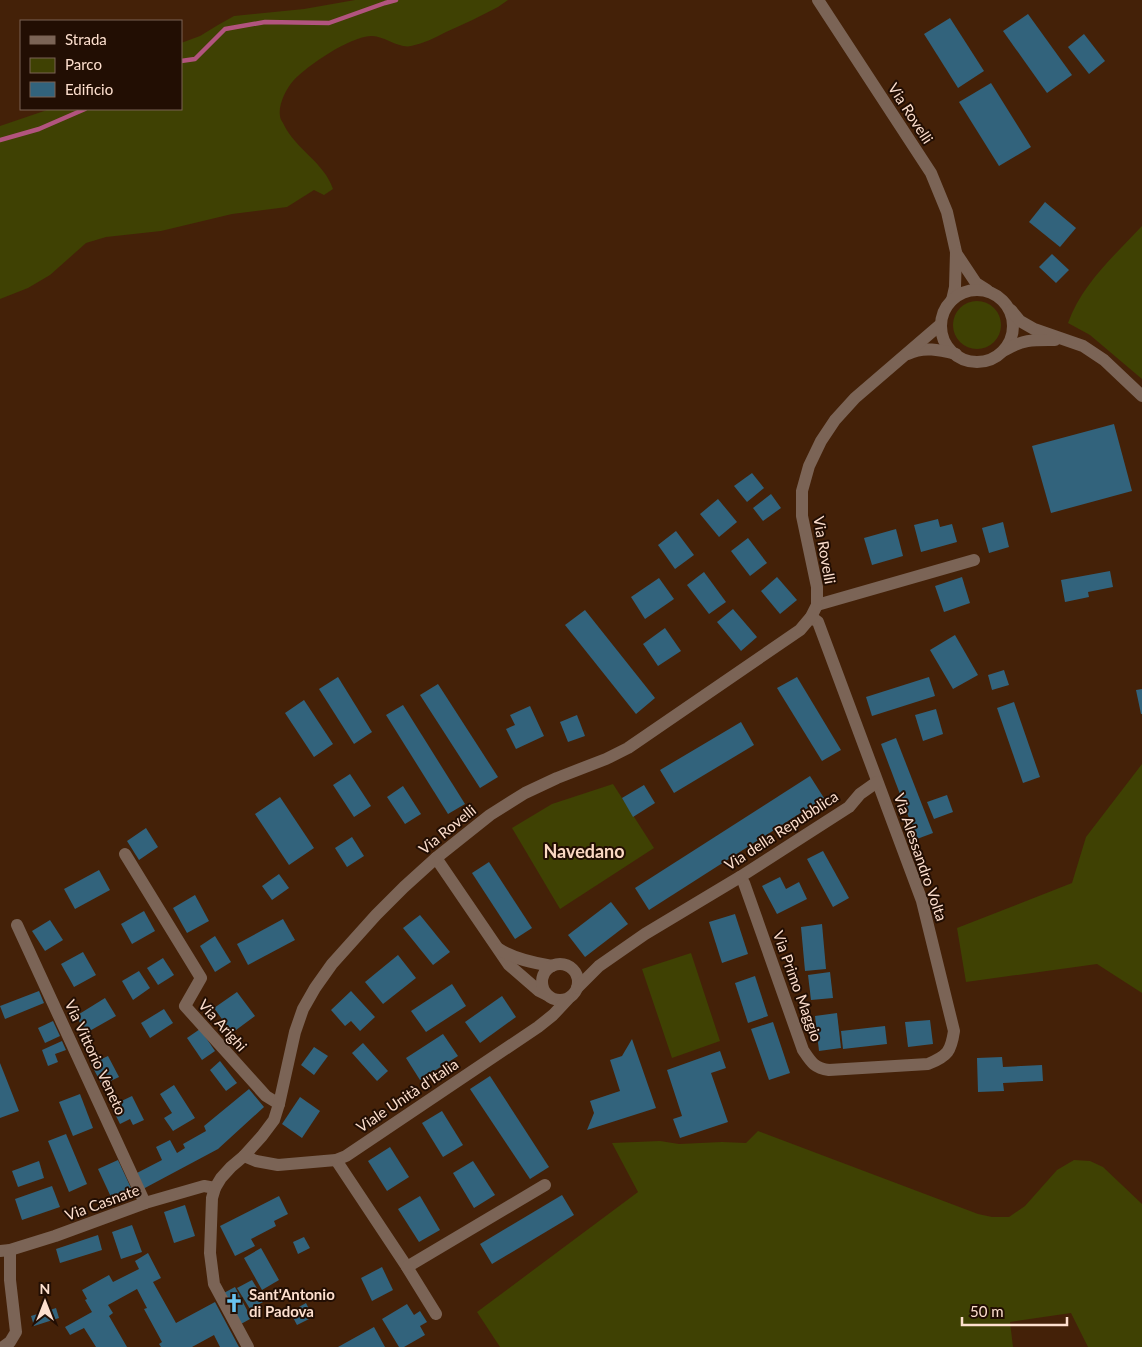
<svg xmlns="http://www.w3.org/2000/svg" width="1142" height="1347" font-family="Lato,sans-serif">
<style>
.green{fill:#3f4103}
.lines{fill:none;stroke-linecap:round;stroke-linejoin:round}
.stream{stroke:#b2547e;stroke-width:4.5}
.building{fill:#32637c}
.minor{stroke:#7b6456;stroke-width:12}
.labels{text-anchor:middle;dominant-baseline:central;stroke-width:4;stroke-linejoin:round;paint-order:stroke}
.street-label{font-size:15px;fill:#fddfce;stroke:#220e03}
.poi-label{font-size:15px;font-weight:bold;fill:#fddfce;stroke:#220e03;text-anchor:start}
.quarter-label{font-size:18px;font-weight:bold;fill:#fbd8c3;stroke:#220e03}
</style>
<rect width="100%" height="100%" fill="#442108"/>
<g class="green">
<path d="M355 0H508L498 7C481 16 464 24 446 32 435 38 424 43 411 46 399 49 383 35 371 36 349 37 308 65 293 81 286 89 278 105 280 116 280 119 282 121 283 123 295 149 324 162 333 189L324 195 314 190 287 207 232 214 161 231 106 237 86 243 50 275 28 288 0 299V126L50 109H181V43L200 36 218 25 234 16 304 9Z"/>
<path d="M1142 226V379L1090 335 1068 323C1082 284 1114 256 1142 226Z"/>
<circle cx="977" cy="325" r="24"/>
<polygon points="1142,764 1142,993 1097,964 966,982 957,928 1072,883 1086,837"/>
<polygon points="613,784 654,848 560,909 512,828 552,804"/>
<polygon points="691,953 720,1041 672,1058 642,969"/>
<polygon points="758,1131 978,1214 992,1217 1009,1217 1025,1206 1057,1170 1074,1160 1090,1161 1103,1167 1142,1204 1142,1347 1088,1347 1071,1313 1010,1322 1013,1347 500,1347 477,1312 638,1192 612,1143 660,1141 679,1144 722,1142 746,1143"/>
</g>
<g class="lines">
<g class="stream">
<polyline points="181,61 195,59 225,29 265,22 329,23 385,3 396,0"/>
<polyline points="0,140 39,129 85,109"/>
</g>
</g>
<g class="building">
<polygon points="1028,14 1072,75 1047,93 1003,31"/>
<polygon points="950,18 984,71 958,88 924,34"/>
<polygon points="1084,34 1105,61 1089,74 1068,47"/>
<polygon points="991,83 1031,147 999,166 959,102"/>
<polygon points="1045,202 1076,228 1060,247 1029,222"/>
<polygon points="1052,254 1069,270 1056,283 1039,267"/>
<polygon points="1114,424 1132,491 1051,513 1032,446"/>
<polygon points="752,473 764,488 747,502 734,486"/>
<polygon points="771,494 781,508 763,521 753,508"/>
<polygon points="718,499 737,522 719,537 700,514"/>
<polygon points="938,519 940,527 952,524 957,542 921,552 914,525"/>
<polygon points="1003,522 1009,547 989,553 982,528"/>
<polygon points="896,529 903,556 872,565 864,538"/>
<polygon points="676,531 694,555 675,569 658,545"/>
<polygon points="748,538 767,563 750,576 731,551"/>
<polygon points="1110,571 1113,587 1088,592 1089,597 1065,602 1061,580"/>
<polygon points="704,572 726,602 709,614 687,585"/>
<polygon points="777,577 797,600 780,614 761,591"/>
<polygon points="962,577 970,603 944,612 935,586"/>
<polygon points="659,578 674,599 645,619 631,597"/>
<polygon points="733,609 757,637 741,651 717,622"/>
<polygon points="585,610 655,698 636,714 565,625"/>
<polygon points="665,628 681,651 658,666 643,644"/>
<polygon points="955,635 978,675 953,689 930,650"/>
<polygon points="1004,670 1009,685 992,690 988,675"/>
<polygon points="338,677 372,732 354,744 319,689"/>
<polygon points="797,677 841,750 822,761 777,688"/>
<polygon points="929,677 935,696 872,716 866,697"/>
<polygon points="438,684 498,777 480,788 420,695"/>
<polygon points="1142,689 1142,714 1141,714 1136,690"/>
<polygon points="304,700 333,744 314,757 285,713"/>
<polygon points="1014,702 1040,777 1023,783 997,708"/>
<polygon points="403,705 465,804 448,814 386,715"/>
<polygon points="530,706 544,736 516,749 506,729 515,725 510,715"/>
<polygon points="936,709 943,734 923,741 915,715"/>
<polygon points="577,715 585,736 568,742 560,722"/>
<polygon points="741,722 754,745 674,793 660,770"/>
<polygon points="896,738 933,833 917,839 881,744"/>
<polygon points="350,774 371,806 354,817 333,785"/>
<polygon points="810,776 824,798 649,910 635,888"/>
<polygon points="644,785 655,803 633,817 622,798"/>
<polygon points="403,786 421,814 405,824 387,797"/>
<polygon points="947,795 953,812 934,819 927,802"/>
<polygon points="280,797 314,848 289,865 255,814"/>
<polygon points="146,828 158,847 139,860 127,841"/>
<polygon points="352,837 364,856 347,867 335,848"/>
<polygon points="823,851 849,898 833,907 807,859"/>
<polygon points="489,862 532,928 515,939 472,873"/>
<polygon points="99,870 110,890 75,909 64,889"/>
<polygon points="279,874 289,888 272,900 262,886"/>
<polygon points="780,877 786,889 799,882 807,899 777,914 762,886"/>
<polygon points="195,895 209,921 187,933 173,908"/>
<polygon points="611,902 628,924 585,957 568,935"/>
<polygon points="144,911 155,931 132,944 121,924"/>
<polygon points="735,914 748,954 722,963 709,922"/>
<polygon points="420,915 450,952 433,965 403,928"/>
<polygon points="283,919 295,940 248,965 237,944"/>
<polygon points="50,920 63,940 45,951 32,931"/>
<polygon points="822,924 826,969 805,971 801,927"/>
<polygon points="215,936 231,962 215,972 200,946"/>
<polygon points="83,952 96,975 74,987 61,964"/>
<polygon points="398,955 416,978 383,1004 365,982"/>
<polygon points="163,958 174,975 158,985 147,968"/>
<polygon points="139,971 150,988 133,1000 122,981"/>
<polygon points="830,972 833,998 811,1000 808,975"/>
<polygon points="755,976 768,1016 748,1023 735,983"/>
<polygon points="452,984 466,1006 426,1032 411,1011"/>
<polygon points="39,991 44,1003 5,1019 0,1006"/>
<polygon points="351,991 375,1017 360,1031 351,1021 345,1026 331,1010"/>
<polygon points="237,992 255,1016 232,1033 214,1008"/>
<polygon points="502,996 516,1017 480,1043 465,1022"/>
<polygon points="105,998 116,1016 86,1033 76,1016"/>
<polygon points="164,1009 173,1023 150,1038 141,1023"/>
<polygon points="837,1013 841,1048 819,1051 815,1016"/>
<polygon points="930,1020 933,1044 908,1047 905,1022"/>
<polygon points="53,1021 60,1036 45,1043 38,1028"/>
<polygon points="773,1022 790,1073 769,1080 751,1029"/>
<polygon points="885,1026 887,1044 843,1049 841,1031"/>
<polygon points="200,1029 215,1051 202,1060 187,1038"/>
<polygon points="443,1034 458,1056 420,1080 406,1058"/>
<polygon points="632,1039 656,1108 587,1130 594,1113 590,1101 620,1091 610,1060 622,1056"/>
<polygon points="62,1041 66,1050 55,1054 58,1062 48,1066 42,1050"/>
<polygon points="363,1043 388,1071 377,1081 352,1053"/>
<polygon points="314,1047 328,1056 314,1075 301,1065"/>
<polygon points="720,1051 726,1068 711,1073 728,1122 680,1138 673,1119 682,1116 667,1070"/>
<polygon points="108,1056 119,1077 102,1085 91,1064"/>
<polygon points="1002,1057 1003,1067 1042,1065 1043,1081 1003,1083 1004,1091 978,1092 977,1058"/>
<polygon points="220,1061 237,1083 226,1091 210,1070"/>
<polygon points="0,1063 19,1111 0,1118"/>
<polygon points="490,1076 549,1167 530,1179 470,1089"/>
<polygon points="174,1085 195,1118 173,1131 164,1118 172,1113 160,1094"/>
<polygon points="249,1089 264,1107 218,1149 143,1189 135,1174 162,1160 156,1147 170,1140 177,1153 185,1148 183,1144 206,1131 204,1126"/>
<polygon points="80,1094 93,1128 73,1136 59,1102"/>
<polygon points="132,1096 144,1120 133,1125 130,1119 120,1124 111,1106"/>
<polygon points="300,1097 320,1111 302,1138 282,1124"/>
<polygon points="442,1111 463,1145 443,1157 422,1123"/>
<polygon points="66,1134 87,1184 69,1192 48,1141"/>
<polygon points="390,1147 409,1177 387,1191 368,1161"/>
<polygon points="118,1160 131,1188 111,1197 98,1169"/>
<polygon points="39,1161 44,1178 18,1187 12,1171"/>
<polygon points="473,1161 495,1195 474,1208 453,1173"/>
<polygon points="52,1186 60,1207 22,1220 15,1199"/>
<polygon points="562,1195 574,1215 492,1264 480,1244"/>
<polygon points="279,1196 288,1214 274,1221 276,1226 251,1239 255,1246 235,1256 220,1226"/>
<polygon points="420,1196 440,1230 419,1242 398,1209"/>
<polygon points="185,1205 195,1236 174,1243 164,1212"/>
<polygon points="132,1225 142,1252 121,1259 112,1232"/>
<polygon points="98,1235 102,1250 60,1263 56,1249"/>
<polygon points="304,1237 310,1248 298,1254 293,1242"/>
<polygon points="261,1248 279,1280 262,1290 244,1258"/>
<polygon points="148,1253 161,1278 153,1282 176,1323 215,1302 239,1347 220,1347 214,1335 192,1347 161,1347 159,1344 162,1342 144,1309 147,1308 137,1289 108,1305 113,1313 109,1316 127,1347 96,1347 84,1328 70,1335 65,1327 92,1312 85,1300 87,1299 82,1290 109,1275 113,1282 139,1269 135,1261"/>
<polygon points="382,1267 393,1290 372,1301 361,1278"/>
<polygon points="252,1280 265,1301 250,1309 237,1288"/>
<polygon points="235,1287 247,1310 247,1313 250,1319 241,1324 220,1295"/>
<polygon points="306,1303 313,1317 297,1325 290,1312"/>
<polygon points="407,1304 414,1315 420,1311 427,1322 420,1326 425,1335 404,1347 399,1347 382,1319"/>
<polygon points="56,1308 59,1318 34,1326 31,1316"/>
<polygon points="374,1327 385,1347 338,1347"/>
</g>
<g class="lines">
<g class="minor">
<polyline points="818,0 931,173 947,212 956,252 955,287 952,300"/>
<polyline points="956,253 976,283 987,290"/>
<circle cx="977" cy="326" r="36"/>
<polyline points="1011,310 1020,321 1034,329 1083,346 1104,360 1142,396"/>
<path d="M1005 350C1024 339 1034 340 1055 340"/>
<path d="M908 354C923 346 940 350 956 354"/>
<polyline points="817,605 974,560"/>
<polyline points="125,854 201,978 185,1006 266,1096 279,1104"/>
<polyline points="436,858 509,965 539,991 547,995"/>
<path d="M740 877 744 883 803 1050C811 1062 814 1068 829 1070L928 1064C948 1056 951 1051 954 1031L922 901 818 622 811 617"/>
<polyline points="17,925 145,1203"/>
<path d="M499 949C514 959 534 963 552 966"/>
<circle cx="560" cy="982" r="18"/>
<polyline points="577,988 599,966 645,934 740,877 849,807 860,794 877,782"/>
<polyline points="244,1156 256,1161 278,1165 336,1160 346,1156 538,1027 553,1015 568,999"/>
<polyline points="336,1160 407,1267 436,1314"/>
<polyline points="0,1251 10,1250 55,1236 145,1203 204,1186 215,1188"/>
<polyline points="407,1267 545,1185"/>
<polyline points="3,1347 10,1342 16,1332 10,1280 10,1250"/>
<polyline points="248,1347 214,1284 210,1253 212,1198 215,1188 221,1178 231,1167 244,1156 262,1136 274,1120 279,1104 295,1032 303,1009 315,988 332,964 376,915 404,887 436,858 490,815 525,793 557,778 606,759 628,748 800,630 811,617 817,605 817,587 802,516 802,491 809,466 821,441 835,420 855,398 941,324"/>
</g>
</g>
<defs>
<g id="church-bare" transform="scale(1.5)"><path d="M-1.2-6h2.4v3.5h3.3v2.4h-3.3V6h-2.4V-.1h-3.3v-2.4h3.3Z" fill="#69c3f1" stroke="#220e03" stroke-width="2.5" paint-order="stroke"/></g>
</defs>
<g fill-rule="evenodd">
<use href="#church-bare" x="234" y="1303"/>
</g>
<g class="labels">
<g class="street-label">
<text transform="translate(911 113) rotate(57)">Via Rovelli</text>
<text transform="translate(825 550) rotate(80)">Via Rovelli</text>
<text transform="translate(447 829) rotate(-39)">Via Rovelli</text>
<text transform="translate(781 830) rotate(-33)">Via della Repubblica</text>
<text transform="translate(921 857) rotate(71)">Via Alessandro Volta</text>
<text transform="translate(798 986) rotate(70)">Via Primo Maggio</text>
<text transform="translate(223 1025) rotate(48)">Via Arighi</text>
<text transform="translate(96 1057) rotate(65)">Via Vittorio Veneto</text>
<text transform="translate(407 1095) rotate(-34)">Viale Unità d'Italia</text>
<text transform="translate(102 1202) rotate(-20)">Via Casnate</text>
</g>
<g class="poi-label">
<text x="249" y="1294">Sant'Antonio<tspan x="249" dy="17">di Padova</tspan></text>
</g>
<g class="quarter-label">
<text x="584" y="851">Navedano</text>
</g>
</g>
<rect x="20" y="20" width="162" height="90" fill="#220e03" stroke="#7a6254"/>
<rect x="30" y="36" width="25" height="8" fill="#7b6456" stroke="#7a6254"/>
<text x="65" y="45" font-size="15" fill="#fddfce">Strada</text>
<rect x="30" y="58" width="25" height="15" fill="#3f4103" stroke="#7a6254"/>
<text x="65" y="70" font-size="15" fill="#fddfce">Parco</text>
<rect x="30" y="82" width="25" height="15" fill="#32637c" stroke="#7a6254"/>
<text x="65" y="95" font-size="15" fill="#fddfce">Edificio</text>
<g transform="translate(45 1302)" stroke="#220e03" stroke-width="4" paint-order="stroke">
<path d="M0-4L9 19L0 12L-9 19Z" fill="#fddfce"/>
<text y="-8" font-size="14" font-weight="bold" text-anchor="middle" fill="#fddfce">N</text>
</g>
<path d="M962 1317v8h105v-8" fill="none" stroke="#fddfce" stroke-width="2.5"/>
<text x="970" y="1317" font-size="15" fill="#fddfce" stroke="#220e03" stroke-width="4" paint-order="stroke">50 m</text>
</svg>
